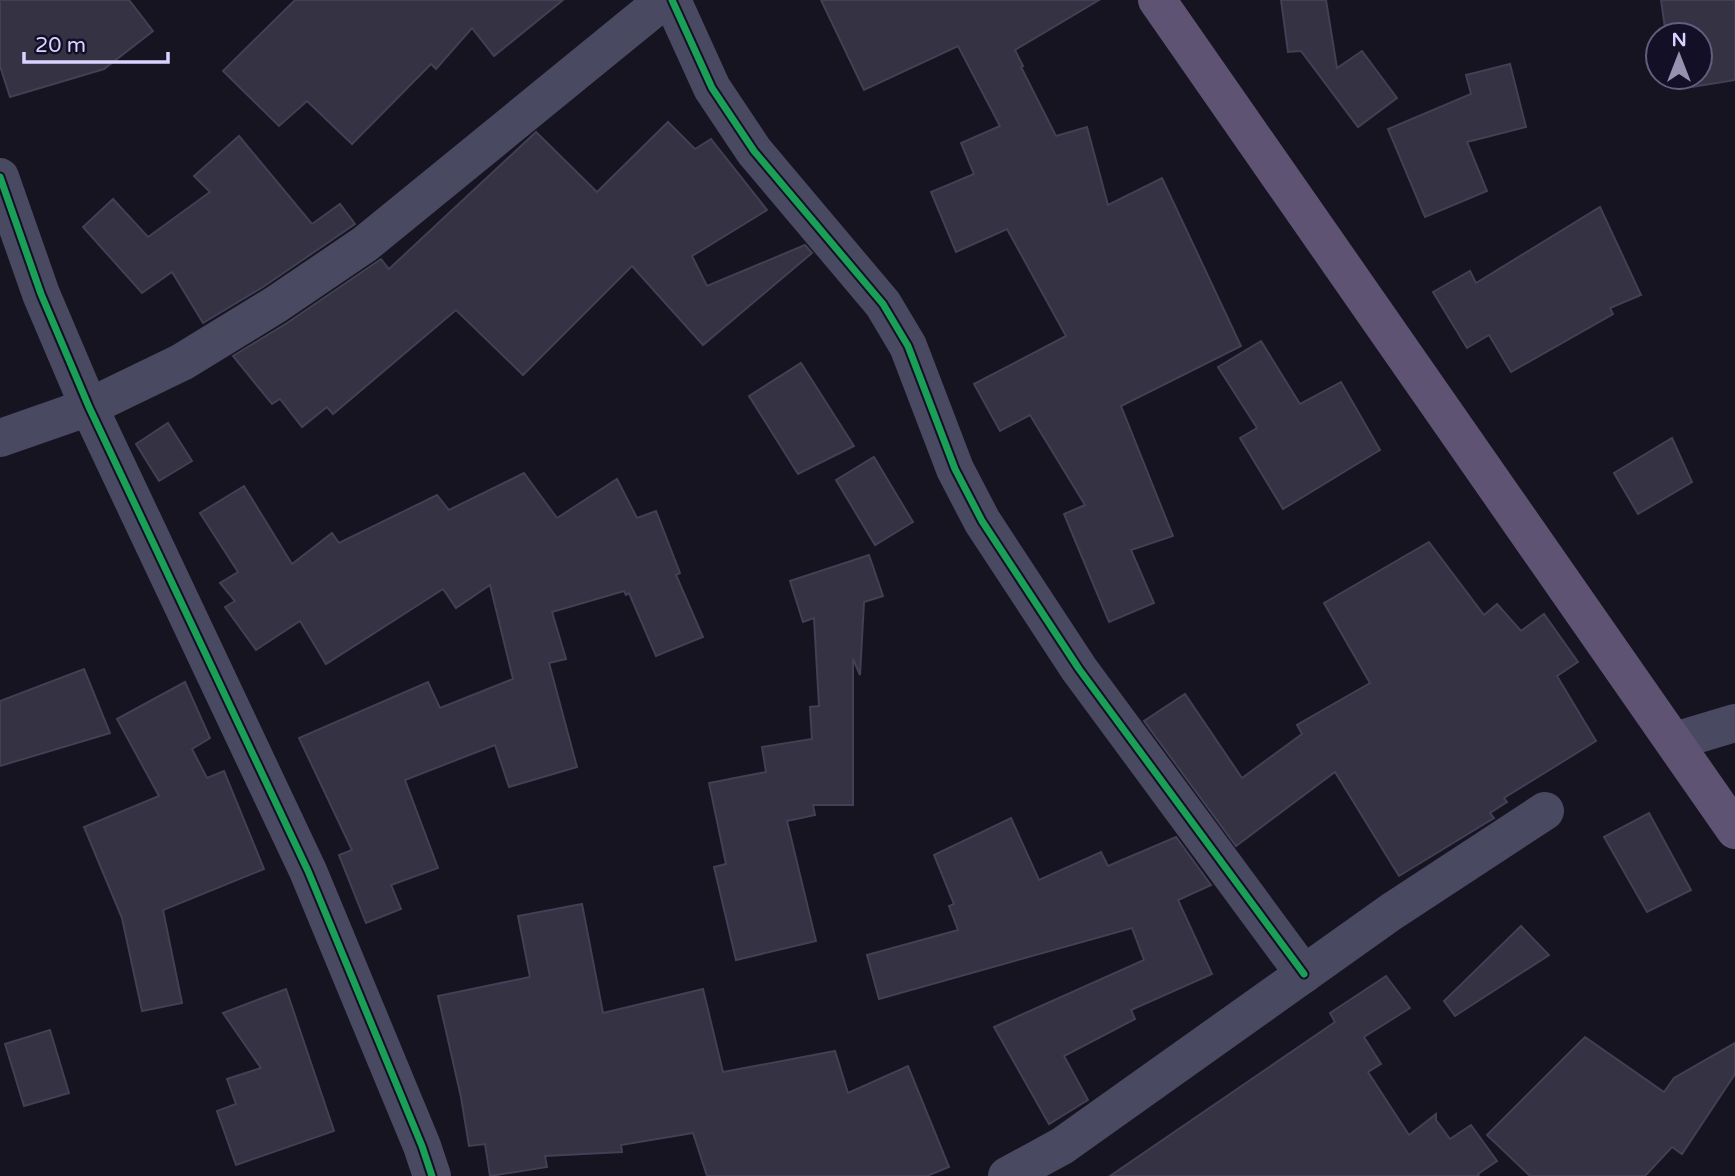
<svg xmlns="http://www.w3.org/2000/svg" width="1735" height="1176" font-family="'Varela Round',sans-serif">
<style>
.building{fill:#343243;stroke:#433f54;stroke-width:2}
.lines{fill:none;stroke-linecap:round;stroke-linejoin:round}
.minor{stroke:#4a4962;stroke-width:38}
.major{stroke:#5e5373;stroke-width:38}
.cycleway-casing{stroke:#130f26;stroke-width:11}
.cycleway{stroke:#1a9f57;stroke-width:7}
</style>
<rect width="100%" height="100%" fill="#161421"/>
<g class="building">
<polygon points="0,0 129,0 153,31 104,69 10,97 0,66"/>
<polygon points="295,0 563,0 494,56 472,28 436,69 431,64 352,144 307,101 279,126 223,71"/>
<polygon points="821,0 1099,0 1015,50 1023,66 1021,67 1056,136 1087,127 1108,205 1162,178 1241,346 1121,406 1173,536 1131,550 1154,603 1109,622 1064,514 1085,505 1030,415 1000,431 974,384 1066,336 1007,229 956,252 931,192 974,174 961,143 1000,126 958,46 864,90"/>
<polygon points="1281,0 1326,0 1337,68 1362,51 1397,98 1358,127 1301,51 1288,52"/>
<polygon points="1661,0 1735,0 1735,80 1679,89 1678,77 1700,77 1700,35 1666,35"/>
<polygon points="1510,64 1526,127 1467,142 1487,191 1425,217 1388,129 1471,94 1466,75"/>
<polygon points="668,122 695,149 711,139 767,210 692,256 707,286 805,245 812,253 703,345 632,266 523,375 456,310 333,414 327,407 302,427 280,399 272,404 233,356 287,323 381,259 389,269 536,132 597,192"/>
<polygon points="239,136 312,224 340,204 355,224 263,287 203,323 172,272 142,293 83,227 113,199 148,237 210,192 194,176"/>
<polygon points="1600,207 1641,295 1610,308 1613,314 1511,372 1489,335 1467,348 1433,292 1470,271 1476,283"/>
<polygon points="1261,341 1300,404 1341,382 1380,450 1283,509 1240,438 1257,428 1218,367"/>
<polygon points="801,363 854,446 798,474 749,396"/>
<polygon points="168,423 192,461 159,481 136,444"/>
<polygon points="1672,438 1692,482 1638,514 1614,473"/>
<polygon points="874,457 913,522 875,545 836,480"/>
<polygon points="524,473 557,518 617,479 637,518 656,511 680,573 676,575 703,637 656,656 629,593 626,595 624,591 552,612 566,659 549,663 577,767 509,787 495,745 405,780 438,868 391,885 401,909 366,923 339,855 352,850 299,738 428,682 440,708 513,679 490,585 456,608 443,589 326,664 300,621 256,650 225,607 235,601 220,583 238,572 200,513 244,486 292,564 332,533 339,543 437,495 449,510"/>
<polygon points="1429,542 1484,615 1497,604 1521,631 1544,614 1578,662 1557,676 1596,741 1504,798 1507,802 1490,813 1494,818 1399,876 1335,772 1236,846 1144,721 1185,694 1242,778 1302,734 1297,725 1370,683 1324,603"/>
<polygon points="869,555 883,596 864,602 860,675 853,659 853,805 813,805 815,815 787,821 816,941 736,960 714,867 726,864 709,783 766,772 762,747 812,739 810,707 819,706 814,618 803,622 790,581"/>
<polygon points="84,669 110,733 0,766 0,701"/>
<polygon points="185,682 210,738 192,749 207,778 224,771 264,869 163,910 182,1003 142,1011 122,918 84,827 159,796 117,719"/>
<polygon points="1649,813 1691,890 1647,912 1604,837"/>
<polygon points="1011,818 1039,880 1101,852 1108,866 1176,837 1211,885 1178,900 1212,974 1131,1010 1135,1019 1064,1056 1088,1100 1049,1124 994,1027 1144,960 1132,928 879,999 867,955 958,930 949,906 954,904 934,855"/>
<polygon points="582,904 603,1013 703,989 723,1072 835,1051 848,1093 908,1066 949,1167 927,1176 707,1176 693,1133 621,1145 622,1152 545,1156 547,1167 490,1176 485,1144 469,1146 461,1097 438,996 530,977 518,916"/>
<polygon points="1521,926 1549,955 1455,1016 1444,1001"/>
<polygon points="1386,976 1410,1008 1364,1037 1381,1064 1368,1072 1409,1135 1436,1114 1436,1120 1450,1139 1471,1125 1497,1161 1478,1174 1479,1176 1110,1176 1335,1022 1330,1013"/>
<polygon points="286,989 334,1131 236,1165 217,1111 236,1104 227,1079 261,1068 223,1013"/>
<polygon points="50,1030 69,1093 24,1106 5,1044"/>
<polygon points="1585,1037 1664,1092 1674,1078 1735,1043 1735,1074 1682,1154 1672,1147 1645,1176 1530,1176 1487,1135"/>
</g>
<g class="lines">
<g class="minor">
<polyline points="672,0 712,88 754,151 883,304 908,346 955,469 982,521 1079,669 1304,974"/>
<polyline points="0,177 41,294 89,407 308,871 422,1146 432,1176"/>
<polyline points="0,438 89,407 182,362 275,305 365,244 664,0"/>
<polyline points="1675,741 1735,723"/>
<polyline points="1007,1176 1062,1146 1391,912 1545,811"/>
</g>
<polyline class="major" points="1157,0 1735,830"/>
<g class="cycleway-casing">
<g id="cycleway">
<polyline points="672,0 712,88 754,151 883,304 908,346 955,469 982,521 1079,669 1304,974"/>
<polyline points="0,177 41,294 89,407 308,871 422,1146 432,1176"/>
</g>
</g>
<use href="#cycleway" class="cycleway"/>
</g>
<g transform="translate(1679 56)"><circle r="33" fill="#130f26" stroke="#625e7d" stroke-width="2"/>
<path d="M0-5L12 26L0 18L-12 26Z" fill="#9591b1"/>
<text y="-10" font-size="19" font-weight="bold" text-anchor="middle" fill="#d9d4ff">N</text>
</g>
<path d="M24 52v10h144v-10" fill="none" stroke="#d9d4ff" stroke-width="3.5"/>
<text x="35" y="52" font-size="21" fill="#d9d4ff" stroke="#130f26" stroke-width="5" paint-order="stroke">20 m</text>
</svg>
